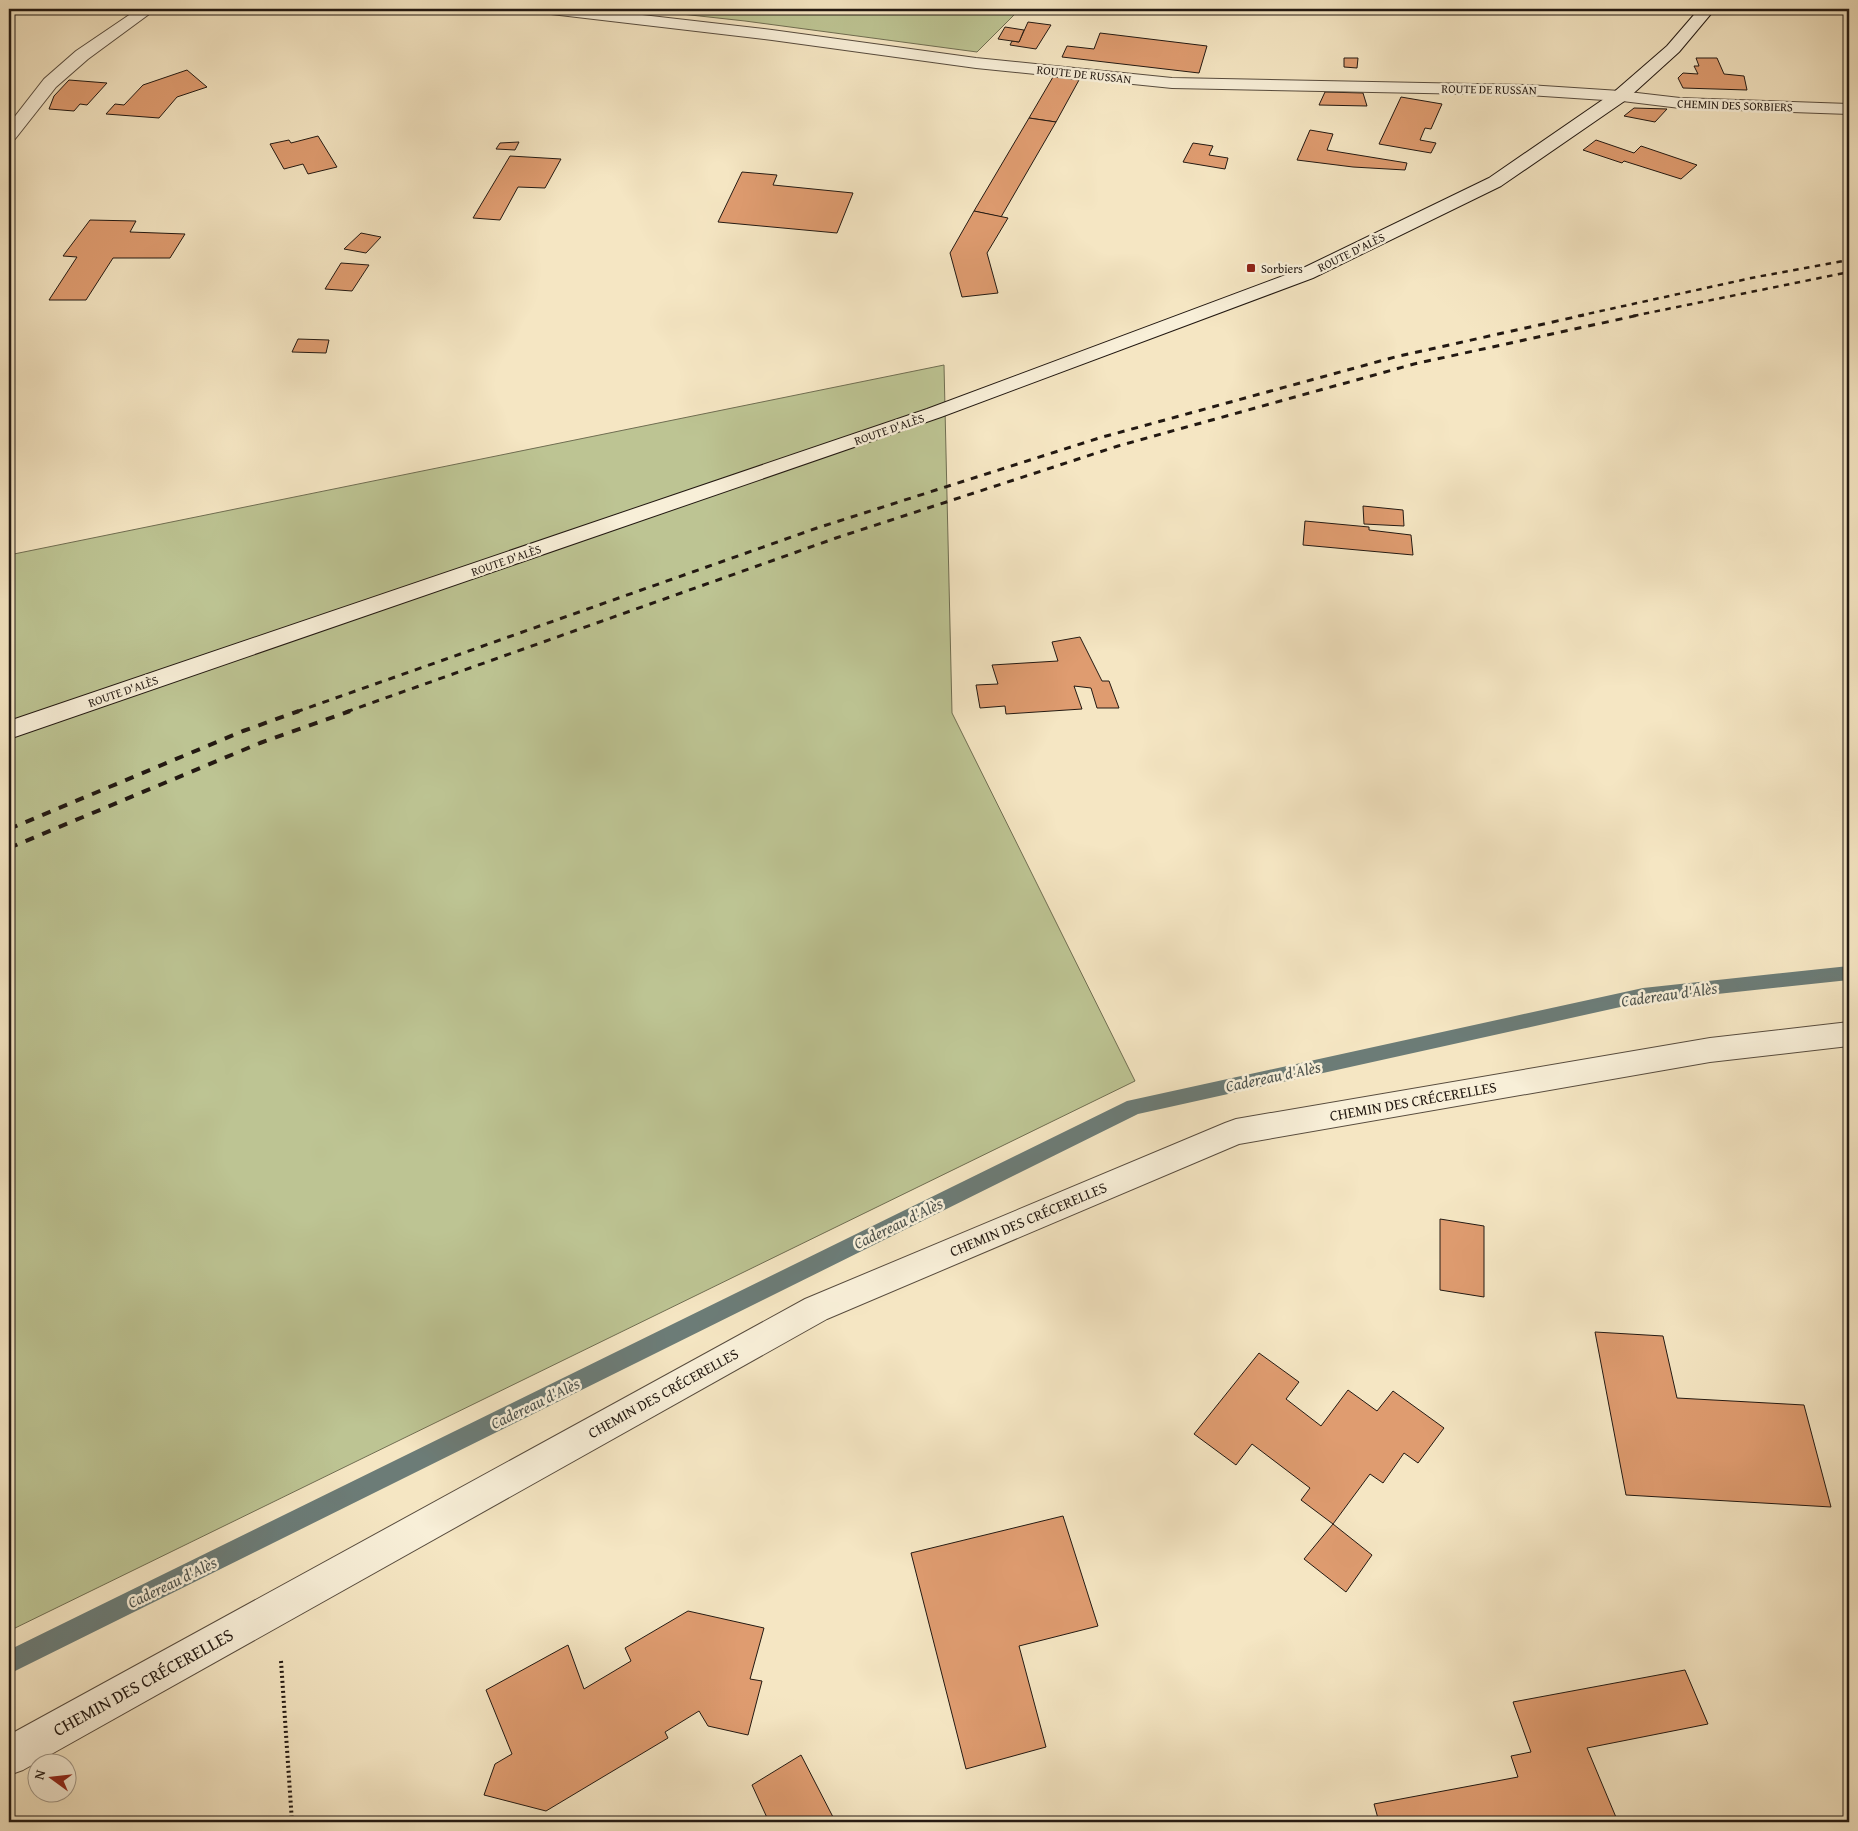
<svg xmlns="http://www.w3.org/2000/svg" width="1858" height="1831" font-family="'Gentium Book Plus',serif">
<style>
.green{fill:#bdc493;stroke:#706e52}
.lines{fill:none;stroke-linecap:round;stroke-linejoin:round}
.stream{fill:#6c7c77;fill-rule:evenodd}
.building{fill:#df9c70;stroke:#231912}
.service-casing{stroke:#584c3e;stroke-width:2}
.minor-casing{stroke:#584c3e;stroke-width:2}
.tertiary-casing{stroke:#584c3e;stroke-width:2}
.secondary-casing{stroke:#231912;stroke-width:2}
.path{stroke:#231912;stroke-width:4;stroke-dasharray:2 3;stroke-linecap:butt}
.service{fill:#f8efd8;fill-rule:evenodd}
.minor{fill:#f8efd8;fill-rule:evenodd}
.tertiary{fill:#f8efd8;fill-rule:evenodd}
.secondary{fill:#f8efd8;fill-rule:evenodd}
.rail-far2{stroke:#231912;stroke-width:2.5;stroke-dasharray:5.5 5.5;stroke-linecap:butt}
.rail-far1{stroke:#231912;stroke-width:3;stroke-dasharray:7 7;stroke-linecap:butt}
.rail{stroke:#231912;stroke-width:4;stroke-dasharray:9 9;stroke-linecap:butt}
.poi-dot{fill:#8f2418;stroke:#f8efd8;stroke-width:2}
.labels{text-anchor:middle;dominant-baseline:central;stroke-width:5;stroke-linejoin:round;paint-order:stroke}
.far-street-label{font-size:12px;fill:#231912;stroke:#f8efd8}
.far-poi-label{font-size:12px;fill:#231912;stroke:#f8efd8;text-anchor:start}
.street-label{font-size:15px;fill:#231912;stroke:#f8efd8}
.water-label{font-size:16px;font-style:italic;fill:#4e534d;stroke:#f8efd8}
.near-street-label{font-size:18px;fill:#231912;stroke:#f8efd8}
</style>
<rect width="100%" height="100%" fill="#f5e6c3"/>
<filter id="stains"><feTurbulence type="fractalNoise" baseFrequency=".004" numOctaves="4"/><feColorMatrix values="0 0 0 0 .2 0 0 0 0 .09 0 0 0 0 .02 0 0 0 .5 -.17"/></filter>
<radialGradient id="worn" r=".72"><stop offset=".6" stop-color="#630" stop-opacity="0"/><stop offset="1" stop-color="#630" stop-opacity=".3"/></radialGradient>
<g class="green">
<polygon points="636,9 1020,9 977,52 745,21"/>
<polygon points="944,365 952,713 1135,1081 9,1631 9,555"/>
</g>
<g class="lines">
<polygon class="stream" points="1849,966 1849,980 1643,1002 1138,1114 9,1674 9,1650 1127,1101 1643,988"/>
</g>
<g class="building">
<polygon points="1028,22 1051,25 1036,49 1010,45 1012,41 1019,42"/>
<polygon points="1005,27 1024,30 1019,42 998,39"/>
<polygon points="1100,33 1207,46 1199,73 1062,57 1067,46 1094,49"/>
<polygon points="1344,58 1358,58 1357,68 1344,67"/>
<polygon points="1696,58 1717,58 1724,74 1744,76 1747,90 1683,88 1678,78 1683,73 1698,74 1694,66 1699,66"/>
<polygon points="187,70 207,87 177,97 159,118 106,114 115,104 124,105 143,85"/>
<polygon points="1053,77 1079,80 1056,122 1029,118"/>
<polygon points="69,80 107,83 87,105 80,104 74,111 49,109 54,96"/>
<polygon points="1325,92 1363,93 1367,106 1319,105"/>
<polygon points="1401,97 1442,104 1431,129 1425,128 1420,140 1436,143 1431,153 1379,144"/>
<polygon points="1634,108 1667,109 1655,122 1624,116"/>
<polygon points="1029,118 1056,122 1001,217 974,211"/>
<polygon points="1310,130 1333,134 1327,150 1407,163 1405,170 1353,167 1297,160"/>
<polygon points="318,136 337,167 308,174 303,164 284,169 270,144 289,140 291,143"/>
<polygon points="1596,140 1634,153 1641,146 1697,165 1681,179 1624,161 1622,163 1583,150"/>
<polygon points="519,142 515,150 496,149 500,143"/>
<polygon points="1193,143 1213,146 1209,155 1228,158 1225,169 1183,162"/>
<polygon points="510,156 561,159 545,188 518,187 500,220 473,218"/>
<polygon points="742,172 777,175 773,185 853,193 837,233 718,222"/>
<polygon points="974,211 1008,218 987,253 998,293 962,297 950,253"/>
<polygon points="90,220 136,221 130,232 185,234 170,258 113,258 86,300 49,300 77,257 63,256"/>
<polygon points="361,233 381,237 366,253 344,249"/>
<polygon points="341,263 369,265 352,291 325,289"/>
<polygon points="298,339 329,340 326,353 292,352"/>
<polygon points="1363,506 1403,510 1404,526 1364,524"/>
<polygon points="1305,521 1369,527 1369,530 1411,535 1413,555 1303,545"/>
<polygon points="1080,637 1102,681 1109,681 1119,708 1097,708 1091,688 1074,686 1082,709 1006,714 1005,706 980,708 976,685 998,684 992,665 1058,661 1052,642"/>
<polygon points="1440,1219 1484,1226 1484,1297 1440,1290"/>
<polygon points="1595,1332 1663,1336 1677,1398 1804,1405 1831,1507 1626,1495"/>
<polygon points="1259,1353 1299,1382 1286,1399 1321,1426 1348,1390 1377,1411 1393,1391 1444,1428 1418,1463 1404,1453 1383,1483 1370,1474 1333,1524 1301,1500 1310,1488 1252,1444 1236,1465 1194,1434"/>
<polygon points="1063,1516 1098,1626 1019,1646 1046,1747 966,1769 911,1553"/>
<polygon points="1333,1524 1372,1555 1346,1592 1304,1559"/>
<polygon points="688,1611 764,1628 750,1679 762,1681 748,1735 708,1726 699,1711 665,1732 668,1738 546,1811 484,1795 495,1764 512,1754 486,1690 568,1645 584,1689 631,1661 625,1648"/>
<polygon points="1685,1670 1708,1724 1587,1748 1618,1822 1379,1822 1374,1804 1518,1777 1511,1756 1531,1752 1513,1702"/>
<polygon points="801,1755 833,1817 825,1822 769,1822 752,1785"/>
</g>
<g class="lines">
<g class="service-casing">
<polygon id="service" points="138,9 156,9 88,59 56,87 15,139 9,140 9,124 44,79 76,51"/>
</g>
<g class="minor-casing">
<g id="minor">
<polygon points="1620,91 1680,98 1849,104 1849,114 1680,108 1614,100 1611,96 1614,92"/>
<polygon points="1849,1022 1849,1046 1710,1062 1239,1144 827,1319 23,1770 9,1775 9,1735 805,1299 1225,1123 1236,1119 1710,1038"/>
</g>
</g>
<g class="tertiary-casing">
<polygon id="tertiary" points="543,9 590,9 772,30 976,58 1172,78 1528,85 1620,91 1626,92 1629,96 1626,100 1620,101 1528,95 1172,88 976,68 772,40 551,14 545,12"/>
</g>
<g class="secondary-casing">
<polygon id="secondary" points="1699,9 1715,9 1679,52 1626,100 1501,186 1313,278 941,417 9,739 9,721 927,409 1299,270 1489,178 1614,92 1667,46"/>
</g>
<polyline class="path" points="281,1661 292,1822"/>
<use href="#service" class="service"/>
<use href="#minor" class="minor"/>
<use href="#tertiary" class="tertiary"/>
<use href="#secondary" class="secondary"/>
<g class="rail-far2">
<polyline points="1578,316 1756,277 1849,260"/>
<polyline points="1633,316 1849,272"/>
</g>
<g class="rail-far1">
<polyline points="296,712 817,528 1099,438 1395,357 1584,315"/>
<polyline points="346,712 836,538 1118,446 1414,364 1639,315"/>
</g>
<g class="rail">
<polyline points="9,829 243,731 299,711"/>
<polyline points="9,848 260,743 350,711"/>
</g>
</g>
<rect class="poi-dot" x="1246" y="263" width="10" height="10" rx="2.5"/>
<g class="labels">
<g class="far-street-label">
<text transform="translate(1084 74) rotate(6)">ROUTE DE RUSSAN</text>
<text transform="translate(1489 89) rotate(1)">ROUTE DE RUSSAN</text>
<text transform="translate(1735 105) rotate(2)">CHEMIN DES SORBIERS</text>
<text transform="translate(1351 252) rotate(-26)">ROUTE D'ALÈS</text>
<text transform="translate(889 429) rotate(-19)">ROUTE D'ALÈS</text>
<text transform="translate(506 560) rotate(-19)">ROUTE D'ALÈS</text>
<text transform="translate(123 691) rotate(-19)">ROUTE D'ALÈS</text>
</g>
<g class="far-poi-label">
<text x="1261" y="268">Sorbiers</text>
</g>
<g class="street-label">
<text transform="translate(1413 1101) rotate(-10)">CHEMIN DES CRÉCERELLES</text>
<text transform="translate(1028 1219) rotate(-23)">CHEMIN DES CRÉCERELLES</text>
<text transform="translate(663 1393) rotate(-29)">CHEMIN DES CRÉCERELLES</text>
</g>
<g class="water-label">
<text transform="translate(1669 994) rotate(-8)">Cadereau d'Alès</text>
<text transform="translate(1273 1076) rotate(-12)">Cadereau d'Alès</text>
<text transform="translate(898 1223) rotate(-26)">Cadereau d'Alès</text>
<text transform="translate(535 1403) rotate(-26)">Cadereau d'Alès</text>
<text transform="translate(172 1582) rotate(-26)">Cadereau d'Alès</text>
</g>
<g class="near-street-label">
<text transform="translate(143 1682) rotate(-29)">CHEMIN DES CRÉCERELLES</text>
</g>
</g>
<rect width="1858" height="1831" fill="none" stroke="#f5e6c3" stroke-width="30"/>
<rect x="10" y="10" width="1838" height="1811" fill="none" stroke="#231912" stroke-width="2.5"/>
<rect x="15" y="15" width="1828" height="1801" fill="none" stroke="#231912"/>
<g transform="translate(52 1778) rotate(285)"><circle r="24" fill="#f8efd8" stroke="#a39989"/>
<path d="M0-4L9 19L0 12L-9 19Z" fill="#8f2418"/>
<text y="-8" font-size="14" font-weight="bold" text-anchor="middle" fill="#231912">N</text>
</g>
<rect width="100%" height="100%" filter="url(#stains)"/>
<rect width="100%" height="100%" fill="url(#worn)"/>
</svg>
